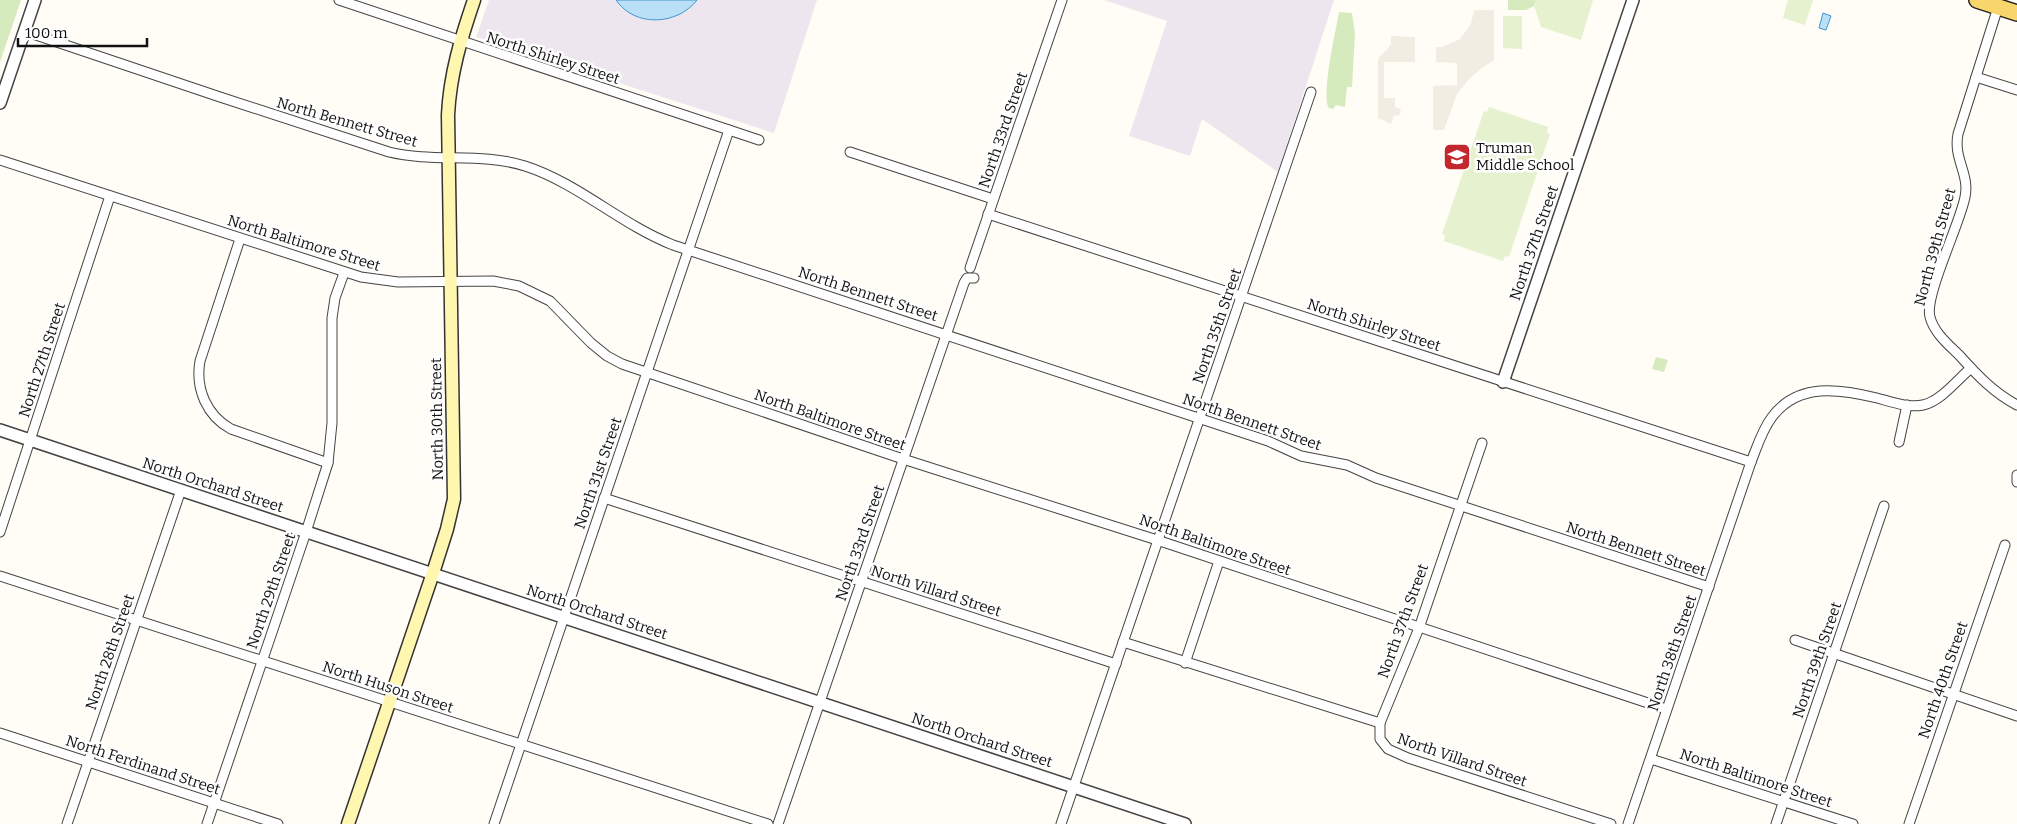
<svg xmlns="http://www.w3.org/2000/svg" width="2017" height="824" font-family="Bitter,serif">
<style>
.industrial{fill:#eee6ef}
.green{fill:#d5ebbd}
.pitch{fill:#e6f2cf}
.plaza{fill:#f1ede2}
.water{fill:#b9e0f7;stroke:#3f96cf}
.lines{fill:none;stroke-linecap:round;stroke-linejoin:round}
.minor-casing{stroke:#444;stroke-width:11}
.tertiary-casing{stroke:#444;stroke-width:14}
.secondary-casing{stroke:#333;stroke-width:15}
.primary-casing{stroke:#222;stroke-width:18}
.minor{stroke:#fff;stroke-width:9}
.tertiary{stroke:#fff;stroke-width:11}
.secondary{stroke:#fff6b0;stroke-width:12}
.primary{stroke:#f9d66b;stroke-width:15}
.labels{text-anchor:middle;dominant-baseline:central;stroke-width:5;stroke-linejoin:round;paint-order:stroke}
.street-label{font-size:15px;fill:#111;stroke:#fff}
.poi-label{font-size:15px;fill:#111;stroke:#fff;text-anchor:start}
</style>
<rect width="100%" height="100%" fill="#fffdf5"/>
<g class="industrial">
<polygon points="489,0 817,0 774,133 476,37"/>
<polygon points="1104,0 1334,0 1278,172 1202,119 1190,156 1129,136 1167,21"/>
</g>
<g class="green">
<polygon points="0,0 21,0 0,62"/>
<polygon points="1508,0 1536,0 1534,6 1526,10 1508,10"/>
<path d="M1339 12 1352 13 1355 33 1352 87H1347L1345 107 1336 105 1333 109 1329 108C1321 95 1336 30 1339 12Z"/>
<polygon points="1656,357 1668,360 1664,372 1652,369"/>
</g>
<g class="pitch">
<polygon points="1536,0 1593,0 1581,40 1541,27 1534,6"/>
<polygon points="1788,0 1813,0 1805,25 1783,18"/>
<polygon points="1503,16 1522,16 1522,49 1503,48"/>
<polygon points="1489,107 1548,127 1547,133 1550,134 1509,257 1505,256 1503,261 1444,241 1445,235 1442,234 1484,111 1487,112"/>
</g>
<g class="plaza">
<polygon points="1474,10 1494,10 1494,60 1482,68 1469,79 1457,94 1444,130 1433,130 1433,86 1457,85 1457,63 1436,62 1436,47 1442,47 1460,39 1471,24"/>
<polygon points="1391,36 1415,37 1415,62 1384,62 1384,98 1395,98 1395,107 1401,109 1399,116 1394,115 1391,124 1378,118 1378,60 1379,57 1387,50 1391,44"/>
</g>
<g class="water">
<path d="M616 0H697C678 25 635 28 616 0Z"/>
<polygon points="1823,13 1831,16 1826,30 1819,28"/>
</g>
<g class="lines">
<g class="minor-casing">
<g id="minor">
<polyline points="339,0 759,140"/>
<path d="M1998 7 1958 134C1953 159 1970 174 1965 197 1960 224 1924 296 1930 317 1934 333 1949 345 1960 356 1977 375 1994 393 2017 405"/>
<path d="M24 31 220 97 389 152C434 163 481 152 525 166 578 183 620 224 673 245L1268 441 1301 456 1347 465 1376 478 1709 587"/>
<polyline points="1976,77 2017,90"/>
<polyline points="850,152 993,199"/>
<polyline points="0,160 361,277 398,282 493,281 519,286 550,301 591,343 607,356 622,364 903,459 1157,540 1666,709"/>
<polyline points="988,214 1751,462"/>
<path d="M240 239 200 361C195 389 207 416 231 429L328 463"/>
<polyline points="970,268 1062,0"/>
<polyline points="1899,442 1907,405"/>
<polyline points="1482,443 1419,628 1380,723 1380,739 1388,749 1408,758 1611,824"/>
<polyline points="2017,475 2017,482"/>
<polyline points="604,498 1116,664"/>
<polyline points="0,532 110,196"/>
<polyline points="0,576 768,824"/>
<polyline points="1795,640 2017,716"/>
<polyline points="1123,642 1380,723"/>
<polyline points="1185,663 1219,561"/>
<polyline points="0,733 278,824"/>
<polyline points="1651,759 1853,824"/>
<polyline points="67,824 181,490"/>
<polyline points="207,824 306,532 328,463 332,423 332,318 335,298 344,273"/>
<polyline points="494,824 729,130"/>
<polyline points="778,824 964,283 967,278 974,278"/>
<polyline points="1061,824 1311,92"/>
<path d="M1628 824 1751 462C1757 447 1762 430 1772 417 1798 382 1840 389 1877 398 1892 402 1908 408 1923 405 1941 401 1957 380 1971 368"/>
<polyline points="1776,824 1884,506"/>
<polyline points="1909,824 2005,545"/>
</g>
</g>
<g class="tertiary-casing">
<g id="tertiary">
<polyline points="0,103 35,0"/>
<polyline points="1503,382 1633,0"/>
<polyline points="0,430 1185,824"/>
</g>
</g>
<g class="secondary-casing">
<path id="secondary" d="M348 824 433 573 447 529 454 499 448 115C450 74 461 38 474 0"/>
</g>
<g class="primary-casing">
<polyline id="primary" points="1977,0 2017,13"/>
</g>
<use href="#minor" class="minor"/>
<use href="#tertiary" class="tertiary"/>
<use href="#secondary" class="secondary"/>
<use href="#primary" class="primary"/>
</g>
<defs>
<g id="school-square" transform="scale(1.4375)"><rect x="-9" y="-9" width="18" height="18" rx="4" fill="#c4262e" stroke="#fff"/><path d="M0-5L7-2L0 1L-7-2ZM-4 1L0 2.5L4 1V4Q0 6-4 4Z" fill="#fff"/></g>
</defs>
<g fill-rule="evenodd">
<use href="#school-square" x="1457" y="157"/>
</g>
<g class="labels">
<g class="street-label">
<text transform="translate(553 58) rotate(18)">North Shirley Street</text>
<text transform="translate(347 122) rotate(16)">North Bennett Street</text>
<text transform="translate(1003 130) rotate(-71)">North 33rd Street</text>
<text transform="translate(304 243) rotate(17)">North Baltimore Street</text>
<text transform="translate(1534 243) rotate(-71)">North 37th Street</text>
<text transform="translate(1935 247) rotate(-75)">North 39th Street</text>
<text transform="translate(868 294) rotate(18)">North Bennett Street</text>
<text transform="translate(1374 325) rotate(18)">North Shirley Street</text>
<text transform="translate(1217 326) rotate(-71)">North 35th Street</text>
<text transform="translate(42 360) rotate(-72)">North 27th Street</text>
<text transform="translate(437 419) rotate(-91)">North 30th Street</text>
<text transform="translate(830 420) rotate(19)">North Baltimore Street</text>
<text transform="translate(1252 422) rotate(19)">North Bennett Street</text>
<text transform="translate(598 473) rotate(-71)">North 31st Street</text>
<text transform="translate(213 485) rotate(18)">North Orchard Street</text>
<text transform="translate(860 543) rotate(-71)">North 33rd Street</text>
<text transform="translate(1215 545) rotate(19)">North Baltimore Street</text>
<text transform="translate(1636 549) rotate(18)">North Bennett Street</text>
<text transform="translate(271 591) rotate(-71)">North 29th Street</text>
<text transform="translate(936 591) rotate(18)">North Villard Street</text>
<text transform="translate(597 612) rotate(18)">North Orchard Street</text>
<text transform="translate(1403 621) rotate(-70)">North 37th Street</text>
<text transform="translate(110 652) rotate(-71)">North 28th Street</text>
<text transform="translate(1672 653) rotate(-71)">North 38th Street</text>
<text transform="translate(1817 660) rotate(-71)">North 39th Street</text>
<text transform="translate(1943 680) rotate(-71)">North 40th Street</text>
<text transform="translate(388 687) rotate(18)">North Huson Street</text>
<text transform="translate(982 740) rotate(18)">North Orchard Street</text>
<text transform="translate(1462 760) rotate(19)">North Villard Street</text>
<text transform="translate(143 765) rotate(18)">North Ferdinand Street</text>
<text transform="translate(1756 778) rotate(18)">North Baltimore Street</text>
</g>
<g class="poi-label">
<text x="1476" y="148">Truman<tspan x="1476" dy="17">Middle School</tspan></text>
</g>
</g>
<path d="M18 38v8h129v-8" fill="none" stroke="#111111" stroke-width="2.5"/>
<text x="25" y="38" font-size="15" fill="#111111" stroke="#ffffff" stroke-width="4" paint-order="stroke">100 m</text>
</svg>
